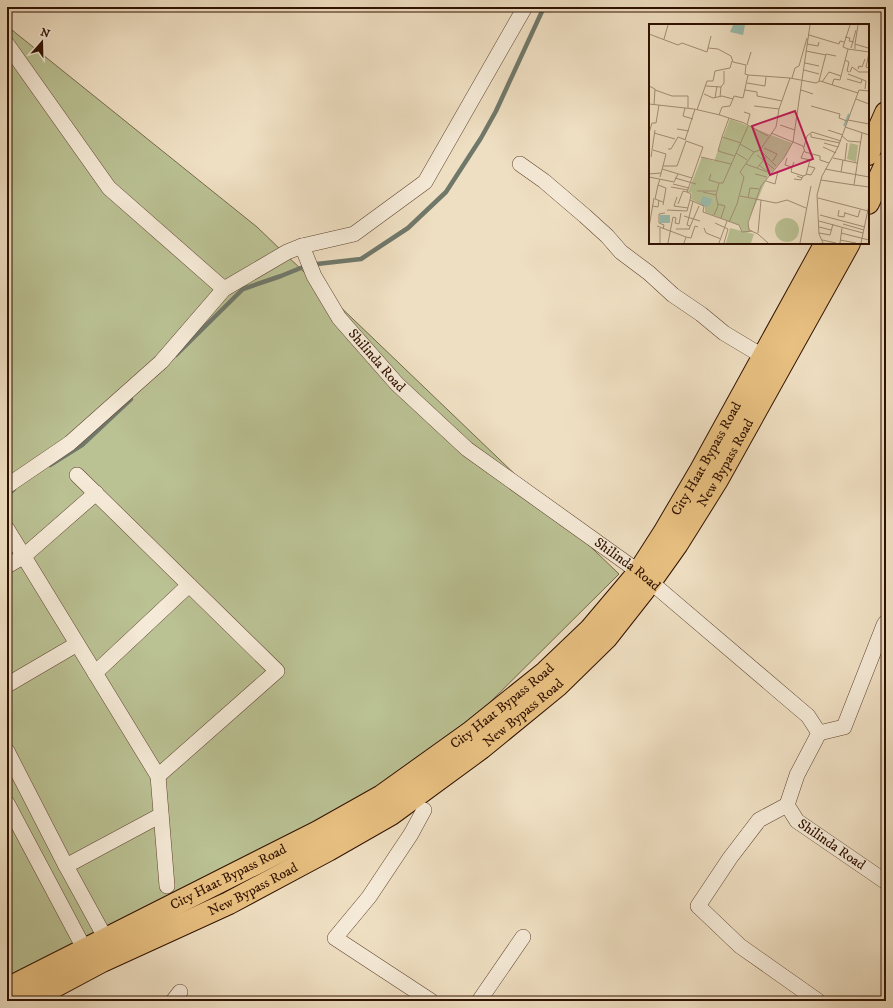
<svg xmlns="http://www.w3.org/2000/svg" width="893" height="1008" font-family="'IM FELL DW Pica',serif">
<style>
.green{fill:#bac193;stroke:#75694a}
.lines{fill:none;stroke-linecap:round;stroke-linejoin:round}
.stream{stroke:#70786a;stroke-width:4.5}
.street-casing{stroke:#604430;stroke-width:16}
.primary-casing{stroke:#301100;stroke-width:24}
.street{stroke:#f5ead7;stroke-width:15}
.primary{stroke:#e8c081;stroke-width:22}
.labels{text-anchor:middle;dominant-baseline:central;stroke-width:3;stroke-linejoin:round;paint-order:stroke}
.street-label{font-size:14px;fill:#301100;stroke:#f5ead7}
.inset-river{fill:none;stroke:#9abdb0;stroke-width:2}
.inset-road{fill:none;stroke:#a38d74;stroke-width:1}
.view{fill:#c2185b;fill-opacity:0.15;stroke:#c2185b;stroke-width:2}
.inset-edge{fill:none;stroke:#301100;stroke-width:2}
</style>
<rect width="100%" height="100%" fill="#efdfc2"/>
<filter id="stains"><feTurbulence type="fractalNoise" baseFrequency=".005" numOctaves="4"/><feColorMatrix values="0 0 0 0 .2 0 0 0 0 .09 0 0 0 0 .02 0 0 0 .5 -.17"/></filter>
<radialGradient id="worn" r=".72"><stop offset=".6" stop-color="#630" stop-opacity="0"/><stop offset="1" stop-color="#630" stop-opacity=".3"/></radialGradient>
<polygon class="green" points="7,26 257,227 619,574 435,757 7,988"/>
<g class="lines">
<g class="stream">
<polyline points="176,355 243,289 281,276 308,265 361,259 408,228 446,192 481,138 496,111 544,7"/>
<polyline points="50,465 82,445 131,399"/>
<polyline points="7,495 14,489"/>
</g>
<g class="street-casing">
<g id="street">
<polyline points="7,44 109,188 224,289"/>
<polyline points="520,164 544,181 585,216 607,236 621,252 649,273 673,295 701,314 724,333 764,357"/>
<path id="s1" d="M302 246 314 276 339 318 397 384 467 449 639 572 808 716 819 733 797 775 787 805 797 821 886 882"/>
<polyline points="77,475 277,671 158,776"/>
<polyline points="7,486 70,443 161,362 224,289 287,252 302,246 354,234 425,182 525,7"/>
<polyline points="7,529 158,776 167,886"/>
<polyline points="7,566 24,556 96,493"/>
<polyline points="95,673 189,585"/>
<polyline points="7,685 77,644"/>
<polyline points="819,733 844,727 884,625 886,622"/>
<polyline points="7,751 66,866 106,939"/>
<polyline points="7,803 85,950"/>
<polyline points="787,805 759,820 730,858 698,906 740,946 818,1001"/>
<polyline points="424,810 411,834 369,897 335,938 431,1001"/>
<polyline points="66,866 161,815"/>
<polyline points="173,1001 180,992"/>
<polyline points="479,1001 523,937"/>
</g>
</g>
<g class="primary-casing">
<g id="primary">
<polyline points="868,154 886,113"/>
<polyline points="868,203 886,164"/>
<path id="s2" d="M7 989 318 832 382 796 470 733 546 672 590 630 639 572 664 533 701 470 826 243"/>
<path id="s3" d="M27 1001 102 961 229 903 328 850 391 814 481 748 558 685 606 638 650 582 677 544 717 480 849 243"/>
</g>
</g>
<use href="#street" class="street"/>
<use href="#primary" class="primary"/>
</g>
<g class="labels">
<g class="street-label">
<text stroke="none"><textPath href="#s1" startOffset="138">Shilinda Road</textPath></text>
<text stroke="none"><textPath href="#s2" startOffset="896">City Haat Bypass Road</textPath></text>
<text stroke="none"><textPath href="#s3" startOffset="900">New Bypass Road</textPath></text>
<text stroke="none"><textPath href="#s1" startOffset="462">Shilinda Road</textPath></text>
<text stroke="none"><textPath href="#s2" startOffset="572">City Haat Bypass Road</textPath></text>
<text stroke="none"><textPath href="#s3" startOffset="576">New Bypass Road</textPath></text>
<text stroke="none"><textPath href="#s1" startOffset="858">Shilinda Road</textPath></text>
<text stroke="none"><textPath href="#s2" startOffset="248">City Haat Bypass Road</textPath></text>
<text stroke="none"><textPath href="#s3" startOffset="252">New Bypass Road</textPath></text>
</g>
</g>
<g transform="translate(649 24)">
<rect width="220" height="220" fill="#efdfc2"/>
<path d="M81 95 143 119 137 131 119 152 99 197 101 208 93 207 91 202 56 188V183L42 175 43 169 39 168 53 133 65 137ZM201 119 209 121 207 138 198 135ZM126 206a12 12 0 1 1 24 0a12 12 0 1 1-24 0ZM81 204 105 210 102 219H77Z" fill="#bac193"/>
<path d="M84 1H96L94 11 81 8ZM54 172 63 175 61 181 57 183 51 179ZM11 191H21V199H11Z" fill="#9abdb0"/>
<path class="inset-river" d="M195 102 200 90"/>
<path class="inset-road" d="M0 10 29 21 33 19 58 28 59 24 69 25 82 32 84 38 97 41 96 50 99 51 94 74 85 72 81 82 73 83 70 91M160 11 190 20 191 17 195 18M196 13 201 14 200 17 205 18M15 15 19 1M158 20 169 22 170 18M206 20 209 1M59 24 62 12M202 24 207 6M199 25 220 28M206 25V20L219 24M157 27 177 31M220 29 217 43 220 44M196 36 200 38 198 47 200 48M156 39 170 42M98 41 102 28M209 45 210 42 213 43 216 35M155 46 170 50M201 48 203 43 210 48H220M199 50 217 57 216 65M99 51 141 54 167 59 171 57 209 69M143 54 146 44 150 42 158 14M198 55 212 59 213 56M170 57 177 30 187 32M173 58 180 48 192 52 199 25 194 23 201 1M98 59 116 62 117 53M183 61 185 55 191 56 192 52M0 62 6 65 5 81M57 62 72 63 71 73M72 63 75 59V47M6 66 23 72H39V84M96 66 108 68V72L133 77M152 66 164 70M55 70 64 74 73 72 84 75M66 74 68 62M207 75 220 80M0 80 45 85 71 91 95 99 119 112M105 82 130 85M162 82 191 90 190 94 198 97M36 84 34 92 44 95M48 86 58 57H64L66 47 81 44 83 37M95 88 101 90 98 101M199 96 220 100M131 101 146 106M196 103 220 111M28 105 40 107M179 106 194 111M0 109 3 99H7L10 81M5 109 26 115M122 109 154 122 156 128 171 132V136L180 139M213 109 205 161 220 163M162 110V113L191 119M193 112 199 117 211 118M73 113 80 94M36 116 46 85M175 119 189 123M91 120 105 128M155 123 158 112 163 108 192 117M174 123 187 129M115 124 128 130 124 137M19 125H22L29 113 37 116M4 126 17 130 14 142M112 127 127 142M87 129 98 136M108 131 125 145M86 132 69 127 73 113 92 119M2 133 6 106M52 133 82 140M138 134 136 141 143 143 145 138M184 134 208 139M196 136 198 119M97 140 118 148M110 141 120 149M143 143 142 148 154 152 153 154M108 144 118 132M13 145 43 154M176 145 220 153M192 148 194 136M0 150 12 149M62 150 60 156 70 159M106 150 118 153M157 150 162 151 166 144 159 142M154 152 157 151 161 136 152 134 155 127M0 153 25 158 29 150M11 153 14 142H28L37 117 54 123 38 168 42 170 41 176 55 182 54 188 90 201 93 208 103 207M26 154 47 160M11 155 9 161 17 164 14 181M145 155 152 156 153 154 148 152M172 156 205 161M117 157 126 160 129 147M24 160 40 164M9 161 6 175 14 178M22 163 39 166M48 167H67M54 168 67 171M91 172 127 179 138 176 157 184M28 173 25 182 39 184M99 174 101 164 110 165M169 174 219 187M29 180 34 167 38 168M69 180 76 182 72 194M3 182 9 183 10 176M18 186 38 187 41 176M190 186 189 192 195 193 196 188M196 189 209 193 211 186M65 191 69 182 67 171 70 159H74L99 102M171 191 216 203M35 192 51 197M24 193 27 194 26 199 30 200 32 189M170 197 214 209M80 198 88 180 95 153 91 148 105 128 111 126 127 103 130 85 141 54M66 199 79 205 75 219M194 200 215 206M8 202 37 213M41 202 38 201 44 177M0 203 5 174M170 203 182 206M55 204 57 209 72 215M14 205 15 201 10 199V190L16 189M27 205H41M40 205 50 182M109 209 112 176M170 209 181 211 184 200M192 209 220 216M173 216 187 219M191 216 207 219M11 219V204M19 219 24 193M35 219 37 213 42 214 46 202 49 203M70 219 78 197M119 219 109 210 100 206 99 199 112 162 135 134 144 118 161 1M151 219 162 162M174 219 170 210 168 171 173 152 189 123 210 66 220 67M191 219 193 204M212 219 220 181"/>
<path class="view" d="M146 87 164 135 121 151 103 102Z"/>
<rect width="220" height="220" class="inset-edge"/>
</g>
<rect width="893" height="1008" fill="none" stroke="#efdfc2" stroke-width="24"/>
<rect x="8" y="8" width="877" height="992" fill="none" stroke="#301100" stroke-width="2"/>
<rect x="12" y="12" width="869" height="984" fill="none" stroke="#301100"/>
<g transform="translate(42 42) rotate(20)" stroke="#f5ead7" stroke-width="3" paint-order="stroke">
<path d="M0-3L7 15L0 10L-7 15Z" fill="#301100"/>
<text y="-6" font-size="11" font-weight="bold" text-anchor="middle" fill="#301100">N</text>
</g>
<rect width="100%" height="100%" filter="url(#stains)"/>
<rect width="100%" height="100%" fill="url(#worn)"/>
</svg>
